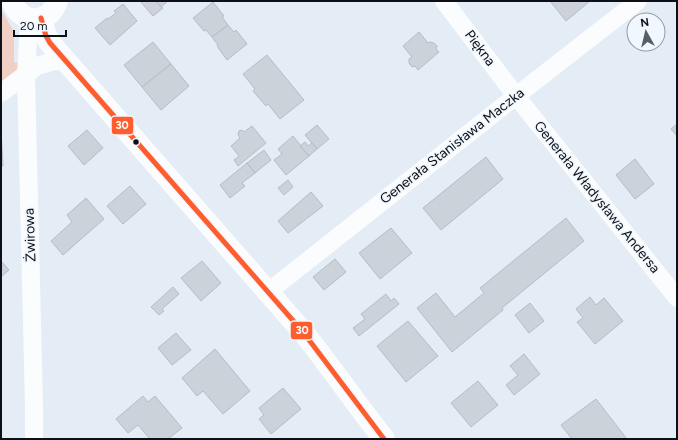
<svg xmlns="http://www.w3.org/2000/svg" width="678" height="440" font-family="Figtree,sans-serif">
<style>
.green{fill:#f0d0c5}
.building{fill:#ccd2d9;stroke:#b6bcc3}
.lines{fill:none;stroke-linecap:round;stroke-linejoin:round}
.minor{stroke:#fbfcfe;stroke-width:18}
.tertiary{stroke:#fbfcfe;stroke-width:22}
.bus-1-casing{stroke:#f1f7fe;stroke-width:8}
.bus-1{stroke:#ff5d2d;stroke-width:5}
.bus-dot{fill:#0d1117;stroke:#f1f7fe;stroke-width:1.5}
.labels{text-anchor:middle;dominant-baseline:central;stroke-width:3;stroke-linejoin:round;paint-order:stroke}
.street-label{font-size:14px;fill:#0d1117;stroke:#f1f7fe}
.line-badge{stroke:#f1f7fe;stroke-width:1.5}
.badge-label{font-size:11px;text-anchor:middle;font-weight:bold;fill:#fff}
</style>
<rect width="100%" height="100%" fill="#e4ecf5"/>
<path class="green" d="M1 9 14 32V62L18 63C19 72 8 79 1 85Z"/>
<g class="building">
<polygon points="140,1 156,1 163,8 153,16"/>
<polygon points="156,1 168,1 161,7"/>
<polygon points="550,1 590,1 566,21"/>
<polygon points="213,2 224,16 222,17 228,25 212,37 206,30 204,31 193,18"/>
<polygon points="123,4 137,21 110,45 95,28 107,18 108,19 116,13 114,11"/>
<polygon points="228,25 234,32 236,30 247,44 227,60 217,46 218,45 212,37"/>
<polygon points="419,32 428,43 430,42 434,43 437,46 436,49 439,52 418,70 415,66 412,67 409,63 409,59 412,57 403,46"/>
<polygon points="153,42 171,64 142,87 124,65"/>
<polygon points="267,55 304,100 280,119 268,104 266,106 253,91 255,89 243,74"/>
<polygon points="171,64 189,86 161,110 142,87"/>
<polygon points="677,124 677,136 671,129"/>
<polygon points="317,125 329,139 317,149 305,135"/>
<polygon points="252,126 266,143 238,166 234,160 239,156 231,146 240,138 238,134 239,131 242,130 244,132"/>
<polygon points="1,128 3,166 1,166"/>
<polygon points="87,130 103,148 84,165 68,146"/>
<polygon points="293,136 309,156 286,175 274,160 282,154 278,149"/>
<polygon points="305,142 308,146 312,143 317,149 309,156 300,146"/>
<polygon points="264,150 271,160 255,173 247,163"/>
<polygon points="486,157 503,179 441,230 423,208"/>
<polygon points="635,159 654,184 635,199 616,175"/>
<polygon points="247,163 255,173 242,183 245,186 230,198 220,185"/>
<polygon points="288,180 293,187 284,195 278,188"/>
<polygon points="130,186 146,204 123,224 107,206"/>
<polygon points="311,192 323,206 288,233 278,221"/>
<polygon points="86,198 104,219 63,255 51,241 72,222 67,215"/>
<polygon points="566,218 584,241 502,308 503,310 452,352 417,308 436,293 455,317 484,293 480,288"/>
<polygon points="391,228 412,253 380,279 359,253"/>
<polygon points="335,259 346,272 324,290 313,277"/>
<polygon points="1,261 9,270 1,277"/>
<polygon points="202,261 221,283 201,301 181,278"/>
<polygon points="173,287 179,294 162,309 164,311 159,315 151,307"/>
<polygon points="386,294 391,301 394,298 399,304 359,336 353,328 365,319 361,314"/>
<polygon points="590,297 596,305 604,298 623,321 595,344 577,322 583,318 576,309"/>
<polygon points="530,303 544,321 529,333 515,315"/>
<polygon points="408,321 438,356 406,382 377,346"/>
<polygon points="176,333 191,350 172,365 158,348"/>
<polygon points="215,349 250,391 223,414 203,391 197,396 182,378"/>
<polygon points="524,354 540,374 514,395 506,385 518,375 510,366"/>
<polygon points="478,381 498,405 471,427 451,403"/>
<polygon points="283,388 301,409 271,434 259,419 264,415 259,408"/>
<polygon points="143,396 148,402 155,396 182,428 168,439 150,439 138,425 128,433 116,419"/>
<polygon points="596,399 627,439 572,439 561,425"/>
</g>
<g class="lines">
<g class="minor">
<polyline points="444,1 516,96 677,298"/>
<polyline points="29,19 26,75 34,406 34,439"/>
<polyline points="1,93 37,66 54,61 66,61"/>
<polyline points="268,292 516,96 638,1"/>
</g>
<g class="tertiary">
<path d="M12 1C21 25 49 26 57 1"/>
<path d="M41 18 46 36 50 43 303 332C331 367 356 404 384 439"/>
</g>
<g class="bus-1-casing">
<polyline id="bus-1" points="41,18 46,36 50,43 303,332 384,439"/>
</g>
<use href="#bus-1" class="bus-1"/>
</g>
<circle class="bus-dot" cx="136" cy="142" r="3.5"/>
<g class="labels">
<g class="street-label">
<text transform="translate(480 48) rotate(53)">Piękna</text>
<text transform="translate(452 146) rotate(-38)">Generała Stanisława Maczka</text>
<text transform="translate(597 197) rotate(51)">Generała Władysława Andersa</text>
<text transform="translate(30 235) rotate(-92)">Żwirowa</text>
</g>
</g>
<g class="line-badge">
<rect x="111" y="116" width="23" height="19" rx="4" fill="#ff5d2d"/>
<rect x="290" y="321" width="23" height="19" rx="4" fill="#ff5d2d"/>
</g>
<g class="badge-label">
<text x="122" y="129">30</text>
<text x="302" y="334">30</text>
</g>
<rect width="678" height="440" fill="none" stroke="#0d1117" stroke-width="4"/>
<g transform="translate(646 32) rotate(352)"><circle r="19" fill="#f1f7fe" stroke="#969ba2"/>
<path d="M0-3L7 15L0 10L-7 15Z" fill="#585e65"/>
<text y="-6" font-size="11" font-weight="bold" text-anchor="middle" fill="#0d1117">N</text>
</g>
<path d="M14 30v6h52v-6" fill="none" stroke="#0d1117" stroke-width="2"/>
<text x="20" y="30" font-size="12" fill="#0d1117" stroke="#f1f7fe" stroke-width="3" paint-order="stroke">20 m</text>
</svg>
